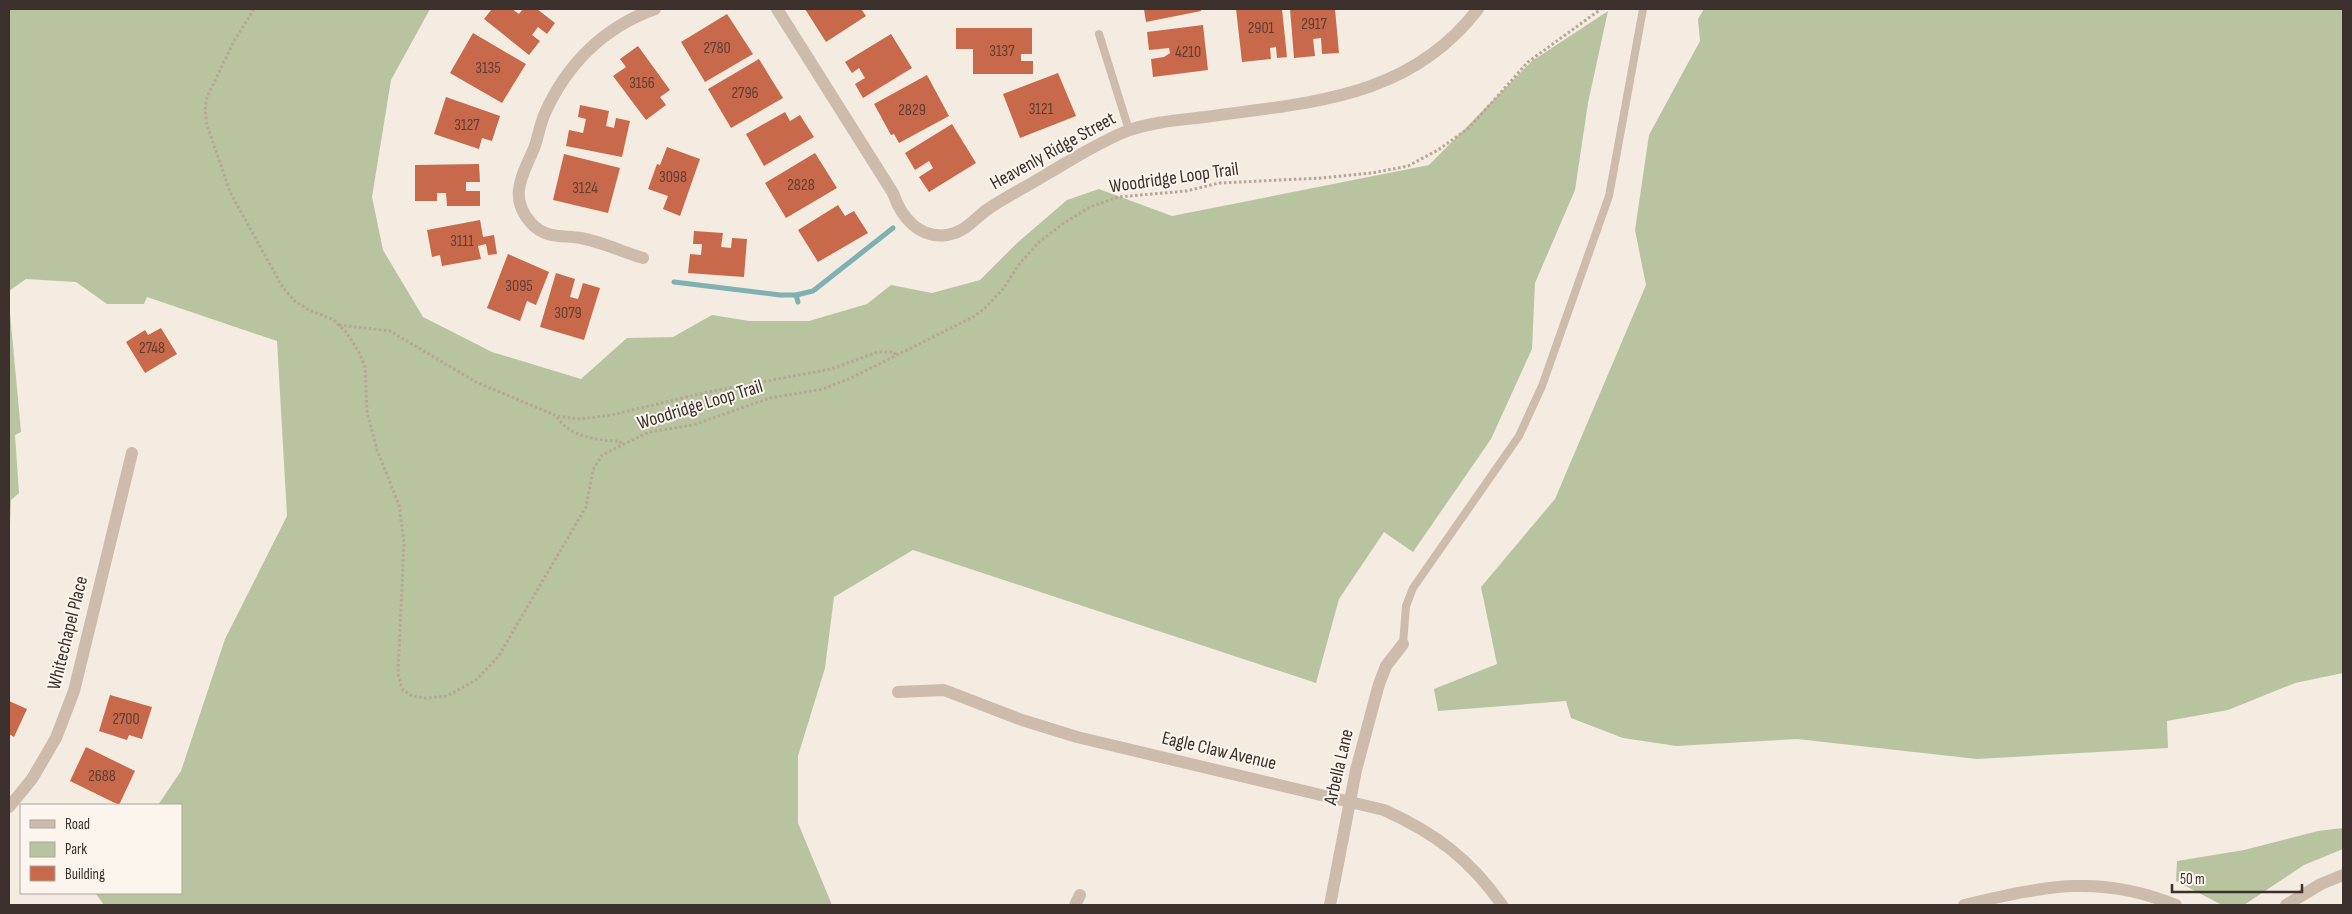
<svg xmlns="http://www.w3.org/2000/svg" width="2352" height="914" font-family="'Sofia Sans Condensed',sans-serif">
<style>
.green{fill:#b8c4a0}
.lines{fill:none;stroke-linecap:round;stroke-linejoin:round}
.stream{stroke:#7fb0b2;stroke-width:5}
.building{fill:#c8694b}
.path{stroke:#b9a596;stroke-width:3;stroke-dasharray:2.5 2.5;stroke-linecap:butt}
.lane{stroke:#cdbbac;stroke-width:8}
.street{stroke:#cdbbac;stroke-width:12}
.labels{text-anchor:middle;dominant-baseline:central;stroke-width:4;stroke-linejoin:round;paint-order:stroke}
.number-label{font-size:16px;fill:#5e3e33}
.street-label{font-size:19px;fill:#3b302b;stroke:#fbf5ee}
</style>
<rect width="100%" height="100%" fill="#f4ebe1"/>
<g class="green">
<polygon points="9,9 430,9 391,80 372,197 383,250 423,317 492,352 581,379 627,338 673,337 712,315 749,321 809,321 867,304 891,285 932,293 980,280 1017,243 1067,200 1099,189 1172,216 1429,165 1532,61 1608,11 1588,103 1575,190 1535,283 1532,349 1491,439 1413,552 1384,532 1339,599 1316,683 913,550 834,597 825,668 798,756 798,823 832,905 104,905 96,894 98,893 181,893 181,805 158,805 181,771 225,639 287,516 277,341 147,297 144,304 107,304 76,282 26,279 9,291"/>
<polygon points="1704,9 2343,9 2343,673 2295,683 2228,710 2167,721 2168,748 1977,759 1797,739 1676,746 1623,738 1571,718 1566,701 1438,711 1434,689 1497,664 1481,587 1555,499 1646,285 1635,230 1649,135 1700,41 1698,19"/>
<polygon points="9,302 21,432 15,435 19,493 11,500 9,547"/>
<polygon points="2343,828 2343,849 2304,865 2244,905 2222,905 2176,881 2177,861 2244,850 2318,831"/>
</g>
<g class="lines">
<g class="stream">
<polyline points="674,282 780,295 796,295"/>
<polyline points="798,302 796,295 813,291 893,228"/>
</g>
</g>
<g class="building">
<polygon points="492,9 512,9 519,14 523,9 537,9 555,23 547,34 538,27 532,35 540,41 529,55 484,19"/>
<polygon points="805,9 861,9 866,16 826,42"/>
<polygon points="1144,9 1200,9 1201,11 1146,22"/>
<polygon points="1236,9 1282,9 1287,57 1277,58 1276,47 1270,48 1271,59 1242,62"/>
<polygon points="1290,9 1335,9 1339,53 1322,54 1321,38 1313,39 1315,56 1294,58"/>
<polygon points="727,14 753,54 705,82 681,42"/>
<polygon points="1203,25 1208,70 1153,77 1151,59 1164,57 1170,53 1169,48 1149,50 1147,32"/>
<polygon points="956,28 1032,28 1032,54 1021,54 1021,61 1033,61 1033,74 973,74 973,49 956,49"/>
<polygon points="473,33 526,64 502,103 450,73"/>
<polygon points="891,34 912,68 863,98 855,84 865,78 859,68 852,73 845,62"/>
<polygon points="638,46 670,90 660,97 666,105 646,120 613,76 626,67 620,59"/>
<polygon points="759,59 783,98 731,128 708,89"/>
<polygon points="1058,73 1076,116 1020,138 1003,94"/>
<polygon points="927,75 949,116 899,143 894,134 891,135 874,104"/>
<polygon points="446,97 500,116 492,141 482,138 479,149 434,134"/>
<polygon points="580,105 609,111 606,126 614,128 616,118 630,121 622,157 566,146 569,130 583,133 586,119 578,117"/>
<polygon points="785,112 790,121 800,115 814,137 764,166 746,134"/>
<polygon points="952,124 976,163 929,192 919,177 933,168 929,161 915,170 905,153"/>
<polygon points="667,147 700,159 680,216 663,209 668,196 648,189 657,164 660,165"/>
<polygon points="815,153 837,188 786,218 765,183"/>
<polygon points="564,154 620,168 608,213 553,200"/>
<polygon points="479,164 480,182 466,182 466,191 480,191 480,206 447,206 446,193 437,193 437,201 415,201 415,165"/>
<polygon points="838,205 845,216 854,211 868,233 818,262 798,230"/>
<polygon points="480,220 483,237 494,235 497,254 488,255 486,244 478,246 481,259 442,266 440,255 432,257 427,230"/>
<polygon points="694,231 723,233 721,247 731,248 732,238 747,239 744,277 688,273 690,254 701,255 702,244 693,244"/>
<polygon points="508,254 549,272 536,305 527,301 520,321 487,308"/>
<polygon points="556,273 575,279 570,297 578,299 583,283 600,288 584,340 540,327"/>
<polygon points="161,328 177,354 145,373 126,342 145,330 148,335"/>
<polygon points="110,695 152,707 142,739 129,735 127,740 99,731"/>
<polygon points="9,701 27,709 14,737 9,734"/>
<polygon points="86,747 135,771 119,805 70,781"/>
</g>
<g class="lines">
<g class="path">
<polyline points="254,9 234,41 207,97 205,110 207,125 230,192 283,288 295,301 309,310 334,320 346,332 359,352 365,367 367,412 377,450 399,505 404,542 398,673 402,689 412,696 426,698 447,696 476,680 498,657 586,507 593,470 602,455 649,432 693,425 770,398 823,389 851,378 973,317 985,308 1003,289 1020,263 1039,242 1064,223 1090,207 1118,197 1186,191 1219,183 1322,178 1372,173 1408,166 1438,150 1469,128 1528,62 1601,9"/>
<polyline points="339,325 390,331 476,382 557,416 581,419 611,415 708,392 831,369 878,352 894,352 896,355"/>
<path d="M557 417C569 436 598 441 619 441L622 444"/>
</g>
<g class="lane">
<polyline points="1099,34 1129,130"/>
<polyline points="1403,644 1406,606 1413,588 1519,436 1542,386 1609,196 1643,9"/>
</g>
<g class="street">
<path d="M777 9 893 193C901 217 919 239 947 235 966 232 974 219 988 209 1007 196 1028 186 1047 174 1073 159 1099 142 1127 131 1151 122 1180 120 1205 117 1309 102 1408 100 1478 9"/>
<path d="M643 258C623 252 602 242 581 238 563 235 545 239 531 223 509 198 521 178 532 153 538 141 539 126 545 113 567 64 604 27 655 9"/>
<path d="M898 692 944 690 1022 720 1077 737 1384 810C1435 833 1470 859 1502 905"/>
<polyline points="9,807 32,779 56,738 74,691 132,453"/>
<polyline points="1075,905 1080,895"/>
<polyline points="1330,905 1356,770 1379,684 1386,666 1403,644"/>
<path d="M1964 905C2043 887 2097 873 2176 905"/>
<polyline points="2286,905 2321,884 2343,875"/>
</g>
</g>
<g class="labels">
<g class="number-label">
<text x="1314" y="24">2917</text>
<text x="1261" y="28">2901</text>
<text x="717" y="48">2780</text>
<text x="1002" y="51">3137</text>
<text x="1188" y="52">4210</text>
<text x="488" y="68">3135</text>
<text x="642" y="83">3156</text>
<text x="745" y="93">2796</text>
<text x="1041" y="109">3121</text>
<text x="912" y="110">2829</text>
<text x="467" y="125">3127</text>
<text x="673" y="177">3098</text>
<text x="801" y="185">2828</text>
<text x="585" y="188">3124</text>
<text x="462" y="241">3111</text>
<text x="519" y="286">3095</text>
<text x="568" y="313">3079</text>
<text x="152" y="348">2748</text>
<text x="126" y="719">2700</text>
<text x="102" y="776">2688</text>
</g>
<g class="street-label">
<text transform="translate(1053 151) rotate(-29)">Heavenly Ridge Street</text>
<text transform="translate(1174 178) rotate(-8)">Woodridge Loop Trail</text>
<text transform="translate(700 405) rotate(-17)">Woodridge Loop Trail</text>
<text transform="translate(68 633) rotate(-76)">Whitechapel Place</text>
<text transform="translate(1219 751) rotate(13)">Eagle Claw Avenue</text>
<text transform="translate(1339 767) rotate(-77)">Arbella Lane</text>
</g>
</g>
<rect width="2352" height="914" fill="none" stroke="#3b302b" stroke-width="20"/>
<rect x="20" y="804" width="162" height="90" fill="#fbf5ee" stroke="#aea6a0"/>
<rect x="30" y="820" width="25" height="8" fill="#cdbbac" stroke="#aea6a0"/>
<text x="65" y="829" font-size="15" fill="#3b302b">Road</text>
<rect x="30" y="842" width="25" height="15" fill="#b8c4a0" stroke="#aea6a0"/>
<text x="65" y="854" font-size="15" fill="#3b302b">Park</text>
<rect x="30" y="866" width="25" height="15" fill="#c8694b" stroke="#aea6a0"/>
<text x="65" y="879" font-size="15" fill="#3b302b">Building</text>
<path d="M2172 884v8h130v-8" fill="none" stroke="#3b302b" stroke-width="2.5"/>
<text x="2180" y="884" font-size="15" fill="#3b302b" stroke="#fbf5ee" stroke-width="4" paint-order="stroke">50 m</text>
</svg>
